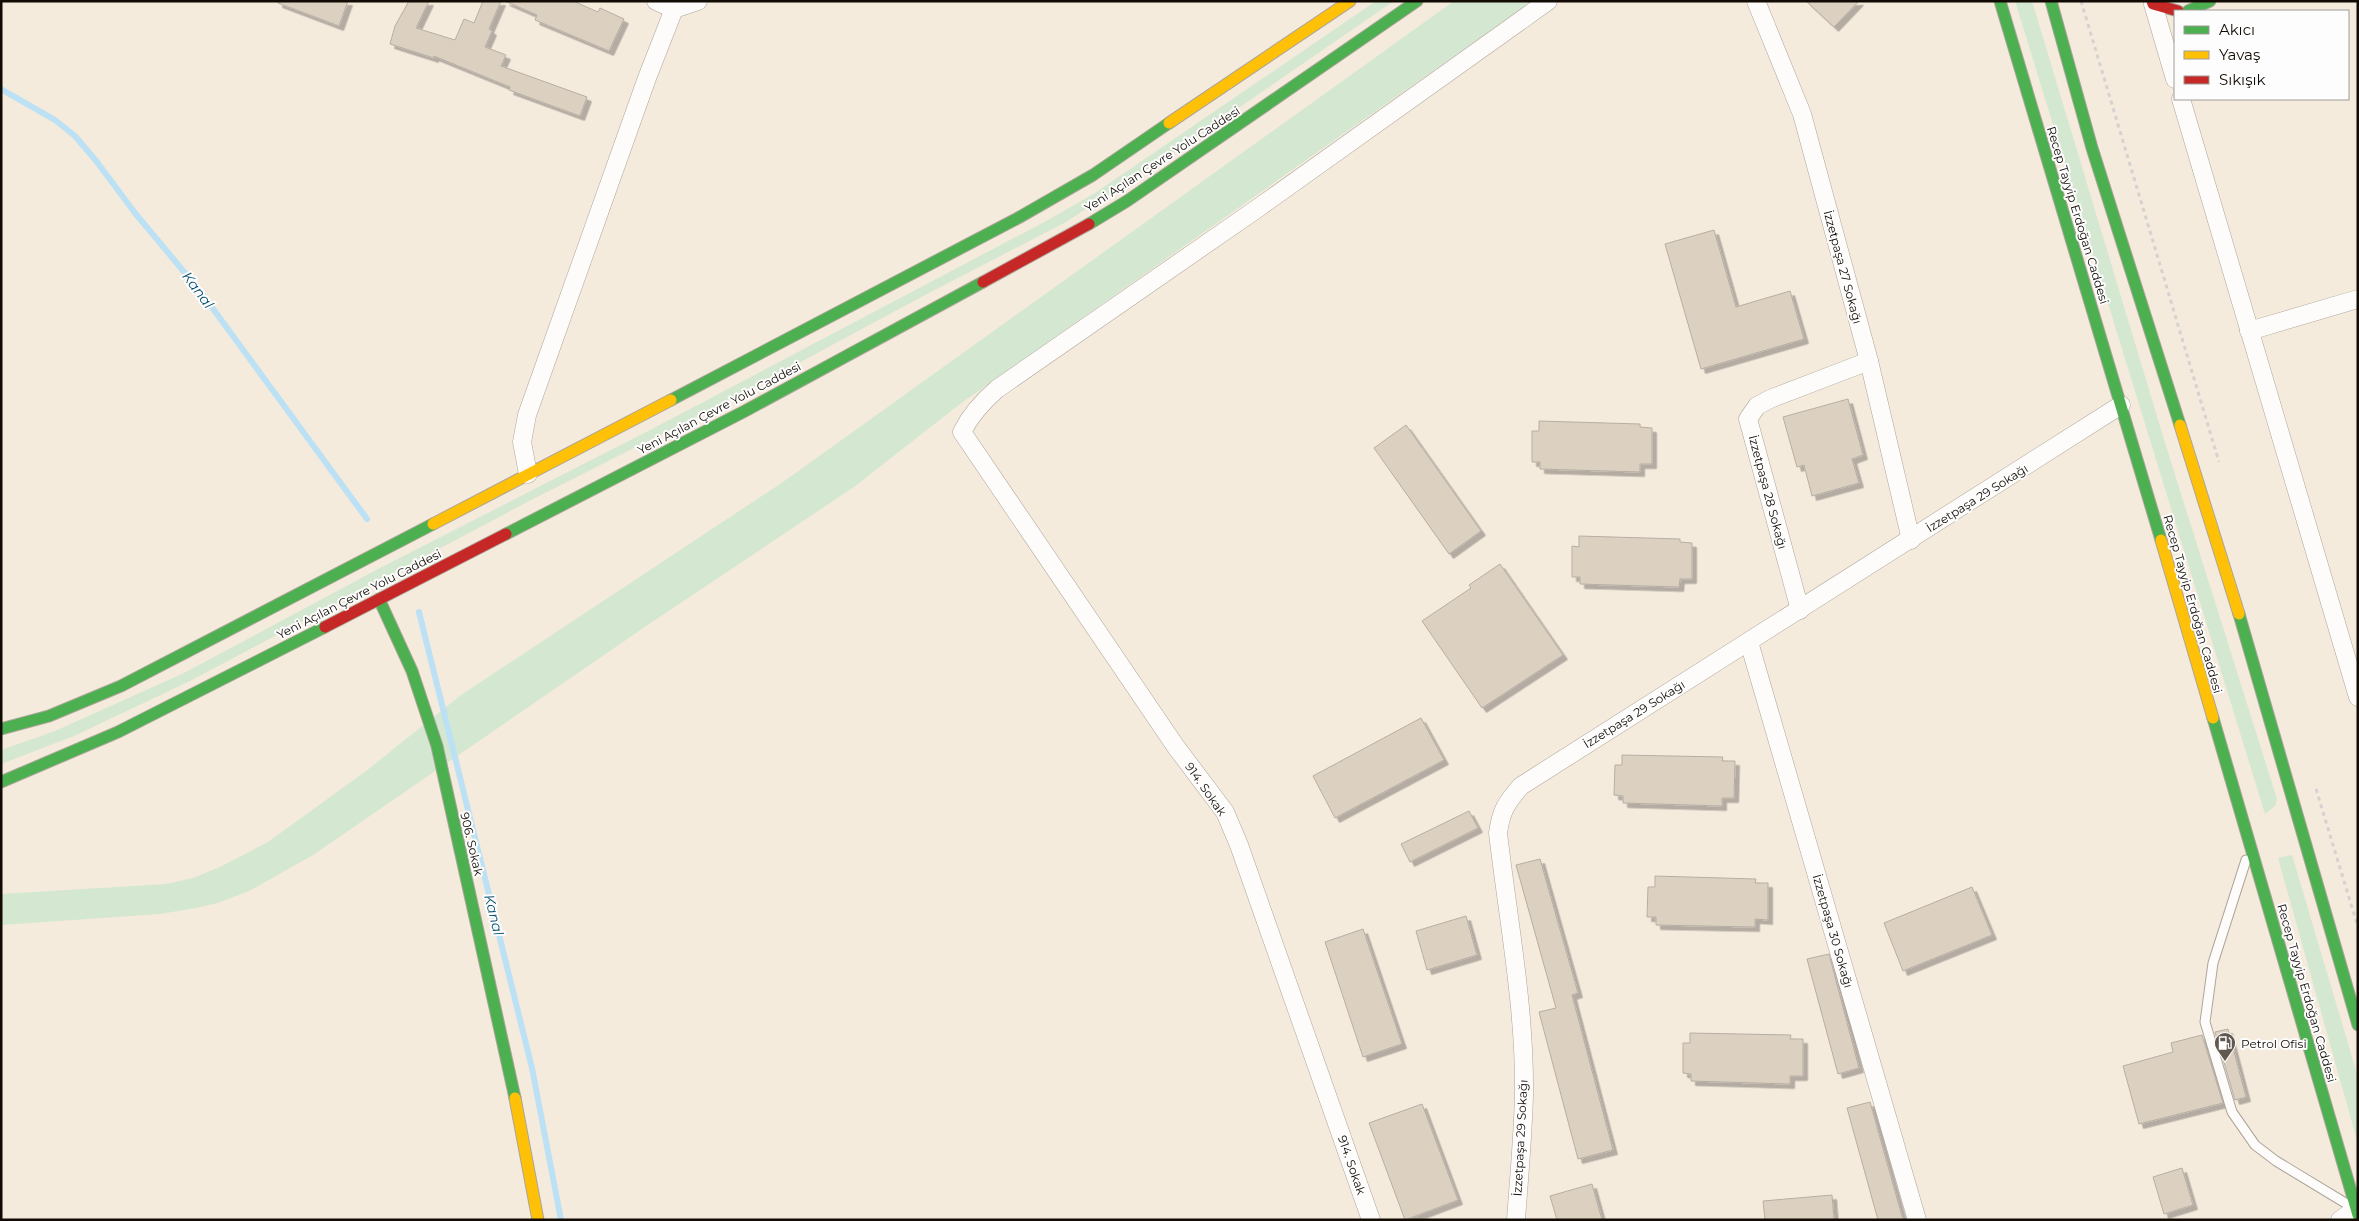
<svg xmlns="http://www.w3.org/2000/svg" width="2359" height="1221" font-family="Montserrat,sans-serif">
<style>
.green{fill:#d4e7d0}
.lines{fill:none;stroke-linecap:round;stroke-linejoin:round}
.stream{stroke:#bce0f4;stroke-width:6}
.building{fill:#dcd1c1;stroke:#b6aea3;filter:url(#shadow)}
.lane-casing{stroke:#aca59a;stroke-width:11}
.street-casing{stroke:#aca59a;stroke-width:19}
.fast-casing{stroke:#aca59a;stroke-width:13}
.slow-casing{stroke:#aca59a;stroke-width:13}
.jam-casing{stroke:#aca59a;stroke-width:13}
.path{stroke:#d5d2cf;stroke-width:3;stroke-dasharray:4 4;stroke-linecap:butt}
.lane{stroke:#fefcfa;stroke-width:9}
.street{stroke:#fefcfa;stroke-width:18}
.fast{stroke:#4caf50;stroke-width:11}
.slow{stroke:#ffc107;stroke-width:11}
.jam{stroke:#c62828;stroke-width:11}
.labels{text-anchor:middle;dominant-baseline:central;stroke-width:4;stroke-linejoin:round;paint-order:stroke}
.street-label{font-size:12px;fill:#110b04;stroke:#fdfdfd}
.poi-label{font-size:12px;fill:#110b04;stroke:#fdfdfd;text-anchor:start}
.water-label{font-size:14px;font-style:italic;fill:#075070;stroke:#fdfdfd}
</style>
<defs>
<filter id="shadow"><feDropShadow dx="4.5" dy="4.5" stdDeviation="0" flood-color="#0004"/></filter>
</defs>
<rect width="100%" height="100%" fill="#f5ebdd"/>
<g class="green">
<polygon points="1376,1 1394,1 1195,138 1066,222 927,294 743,393 535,498 190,681 74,736 1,764 1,750 55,731 184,673 380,568 654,428 1048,220 1095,193"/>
<polygon points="1454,1 1532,1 960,404 854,487 655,620 313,855 249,891 218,903 196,908 160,914 1,925 1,894 166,884 193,878 220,867 268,842 366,771 461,695 783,482"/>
<polygon points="2015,1 2032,1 2166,446 2277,799 2275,806 2265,814"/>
<polygon points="2292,855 2358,1077 2358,1144 2278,858"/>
</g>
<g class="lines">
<g class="stream">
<polyline points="1,89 55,120 75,136 97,162 135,213 200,291 367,519"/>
<polyline points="419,612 532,1068 561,1220"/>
</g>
</g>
<g class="building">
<polygon points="278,1 348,1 339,26 278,3"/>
<polygon points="409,1 429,1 416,28 455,40 464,19 474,23 483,1 501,1 489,29 492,31 485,47 506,55 501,66 587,97 580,116 509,90 510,87 434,56 434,58 390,44 395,26"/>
<polygon points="505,1 573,1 598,12 600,8 624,19 609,51 535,20 537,15"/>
<polygon points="1806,1 1859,1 1834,27"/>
<polygon points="1714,230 1736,307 1790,291 1804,339 1701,369 1665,244"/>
<polygon points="1848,399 1863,455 1852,459 1859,483 1812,496 1804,465 1797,467 1783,417"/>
<polygon points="1539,421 1640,424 1640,427 1652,428 1652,464 1640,464 1640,472 1540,469 1540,462 1532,462 1532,431 1539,431"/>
<polygon points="1406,425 1481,531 1449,554 1374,448"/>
<polygon points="1579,536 1680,539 1680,542 1692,543 1692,579 1680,579 1679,587 1580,584 1580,577 1572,577 1572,546 1579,547"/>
<polygon points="1500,564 1563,655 1482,708 1422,621 1471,588 1469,585"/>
<polygon points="1421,718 1444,760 1335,818 1313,776"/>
<polygon points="1622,755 1723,757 1722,761 1735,761 1734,798 1722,798 1722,806 1623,803 1623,796 1614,795 1615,765 1622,765"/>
<polygon points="1469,811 1478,828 1410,862 1401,844"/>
<polygon points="1540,859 1578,993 1572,995 1613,1150 1578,1159 1539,1012 1556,1008 1516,865"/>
<polygon points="1655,876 1756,879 1755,883 1768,883 1768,920 1755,919 1755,927 1656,925 1656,917 1647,917 1648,887 1655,887"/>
<polygon points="1972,887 1992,935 1903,971 1884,923"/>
<polygon points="1466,916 1477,955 1427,970 1416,931"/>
<polygon points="1363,929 1402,1044 1363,1057 1325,942"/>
<polygon points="1829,954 1859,1068 1838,1074 1807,959"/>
<polygon points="2228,1029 2246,1097 2235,1100 2215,1032"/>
<polygon points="1690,1033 1791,1035 1790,1039 1803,1039 1803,1076 1790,1076 1790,1084 1691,1081 1691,1074 1683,1073 1683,1043 1690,1043"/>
<polygon points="2202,1035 2223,1103 2139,1124 2123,1066 2173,1052 2171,1043"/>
<polygon points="1870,1102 1903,1220 1878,1220 1847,1108"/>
<polygon points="1422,1104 1458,1200 1405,1220 1369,1123"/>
<polygon points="2182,1168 2193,1205 2164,1214 2153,1177"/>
<polygon points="1592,1184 1602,1220 1557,1220 1550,1196"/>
<polygon points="1832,1195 1834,1220 1765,1220 1763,1201"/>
</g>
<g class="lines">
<g class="lane-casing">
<polyline id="lane" points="2246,860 2213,963 2205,1022 2232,1112 2255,1145 2276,1161 2347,1204"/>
</g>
<g class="street-casing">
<g id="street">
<polyline points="656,1 674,9 698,1"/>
<polyline points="1756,1 1802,114 1869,361 1911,540"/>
<polyline points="2153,4 2175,79"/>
<polyline points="2181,99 2358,697"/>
<polyline points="2249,331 2358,299"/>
<polyline points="528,474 522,442 527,415 647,78 674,9"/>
<polyline points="1800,610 1748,419 1757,406 1770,399 1869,361"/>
<polyline points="1749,642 1917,1220"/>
<path d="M1371 1220 1239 845 1225 812 1176 747 962 432C971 414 982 402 997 389L1258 208 1548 1"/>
<path d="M1516 1220C1519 1178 1523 1136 1524 1094 1525 1007 1508 919 1498 833 1501 811 1506 803 1521 786L2121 405"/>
<polyline points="2340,1220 2356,1209"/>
</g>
</g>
<g class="fast-casing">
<g id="fast">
<polyline points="2000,1 2161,540"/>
<polyline points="2051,1 2092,148 2180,425"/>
<polyline points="2188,11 2210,1"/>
<polyline points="1089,224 1127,201 1417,1"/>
<polyline points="671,400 1018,218 1093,175 1169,123"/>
<polyline points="506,534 745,411 983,282"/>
<polyline points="379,599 412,671 437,746 515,1098"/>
<polyline points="2239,614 2358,1025"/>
<polyline points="2213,718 2358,1215"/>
<polyline points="1,729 49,716 121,686 433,524"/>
<polyline points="1,782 118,732 325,627"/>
</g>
</g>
<g class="slow-casing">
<g id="slow">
<polyline points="1169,123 1350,1"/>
<polyline points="2180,425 2239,614"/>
<polyline points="433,524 671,400"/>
<polyline points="2161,540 2213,718"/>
<polyline points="515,1098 538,1220"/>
</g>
</g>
<g class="jam-casing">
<g id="jam">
<polyline points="2152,1 2153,4 2178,11"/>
<polyline points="983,282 1089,224"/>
<polyline points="325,627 506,534"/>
</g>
</g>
<g class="path">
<polyline points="2081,1 2219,462"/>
<polyline points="2316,789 2358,927"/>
</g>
<use href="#lane" class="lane"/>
<use href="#street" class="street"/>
<use href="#fast" class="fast"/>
<use href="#slow" class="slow"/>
<use href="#jam" class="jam"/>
</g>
<defs>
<g id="fuel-pin" transform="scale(1.125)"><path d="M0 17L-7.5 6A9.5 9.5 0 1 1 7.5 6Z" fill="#615950" stroke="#fdfdfd"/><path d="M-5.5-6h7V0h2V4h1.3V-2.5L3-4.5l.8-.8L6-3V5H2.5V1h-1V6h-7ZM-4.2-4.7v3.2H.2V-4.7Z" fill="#fff"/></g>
</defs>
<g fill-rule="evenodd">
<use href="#fuel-pin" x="2225" y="1043"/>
</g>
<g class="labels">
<g class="street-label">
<text transform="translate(1162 159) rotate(-33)">Yeni Açılan Çevre Yolu Caddesi</text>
<text transform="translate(2078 215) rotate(73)">Recep Tayyip Erdoğan Caddesi</text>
<text transform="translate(1843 267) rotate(75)">İzzetpaşa 27 Sokağı</text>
<text transform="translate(719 408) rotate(-28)">Yeni Açılan Çevre Yolu Caddesi</text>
<text transform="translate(1768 492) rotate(75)">İzzetpaşa 28 Sokağı</text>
<text transform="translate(1977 498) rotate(-32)">İzzetpaşa 29 Sokağı</text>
<text transform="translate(359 594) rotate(-27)">Yeni Açılan Çevre Yolu Caddesi</text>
<text transform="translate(2193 604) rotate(74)">Recep Tayyip Erdoğan Caddesi</text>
<text transform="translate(1634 714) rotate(-32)">İzzetpaşa 29 Sokağı</text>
<text transform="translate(1206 789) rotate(55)">914. Sokak</text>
<text transform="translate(472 844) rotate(77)">906. Sokak</text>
<text transform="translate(1833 931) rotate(74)">İzzetpaşa 30 Sokağı</text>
<text transform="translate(2307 993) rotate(74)">Recep Tayyip Erdoğan Caddesi</text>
<text transform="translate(1520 1138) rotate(-87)">İzzetpaşa 29 Sokağı</text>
<text transform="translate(1352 1165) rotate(71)">914. Sokak</text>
</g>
<g class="poi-label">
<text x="2241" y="1043">Petrol Ofisi</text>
</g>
<g class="water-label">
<text transform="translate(198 290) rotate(53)">Kanal</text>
<text transform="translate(494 915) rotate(76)">Kanal</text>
</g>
</g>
<rect width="2359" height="1221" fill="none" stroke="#110b04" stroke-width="5"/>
<rect x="2174" y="10" width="175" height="90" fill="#fdfdfd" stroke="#9f9c99"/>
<rect x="2184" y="26" width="25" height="8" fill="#4caf50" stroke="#9f9c99"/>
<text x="2219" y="35" font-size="15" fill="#110b04">Akıcı</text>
<rect x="2184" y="51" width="25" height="8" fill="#ffc107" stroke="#9f9c99"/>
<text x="2219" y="60" font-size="15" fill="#110b04">Yavaş</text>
<rect x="2184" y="76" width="25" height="8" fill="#c62828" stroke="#9f9c99"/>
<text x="2219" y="85" font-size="15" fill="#110b04">Sıkışık</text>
</svg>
